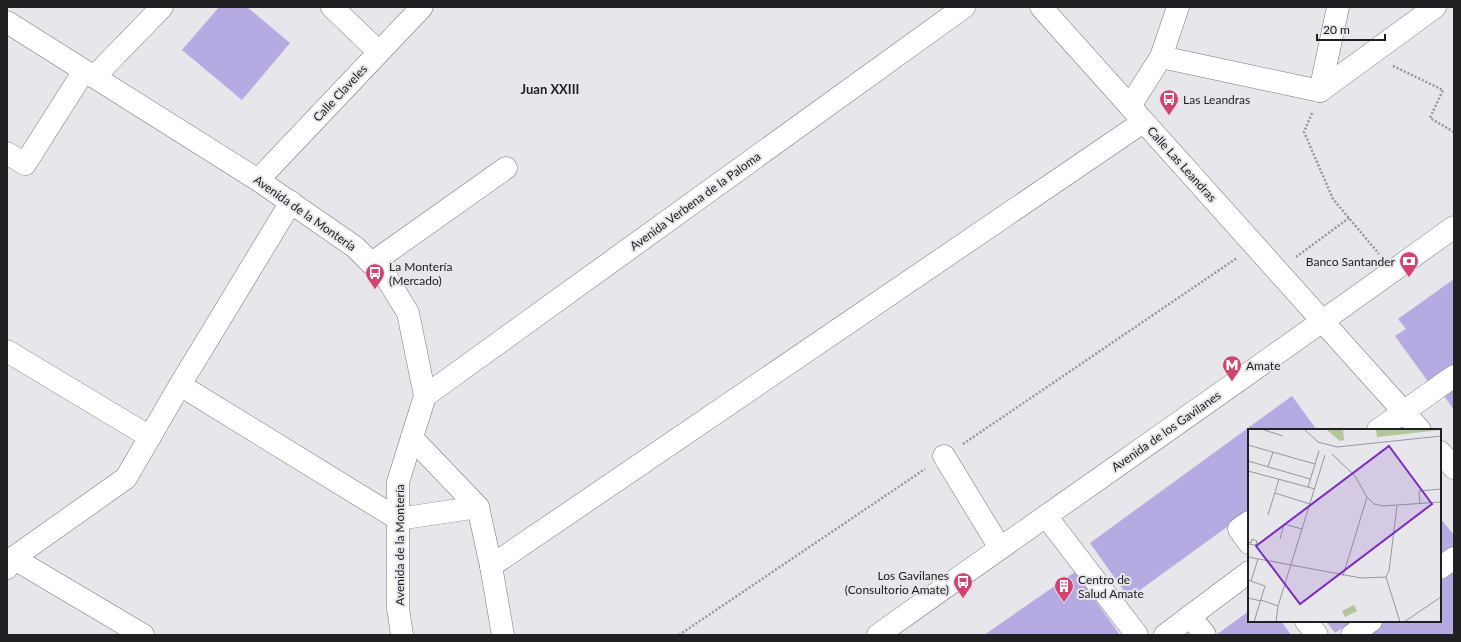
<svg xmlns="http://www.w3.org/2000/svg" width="1461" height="642" font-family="Lato,sans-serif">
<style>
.building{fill:#b5abe2}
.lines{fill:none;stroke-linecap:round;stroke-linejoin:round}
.minor-casing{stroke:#76767b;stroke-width:23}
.path{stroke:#97979a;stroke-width:2.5;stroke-dasharray:2 2;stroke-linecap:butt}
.minor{stroke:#fff;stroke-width:22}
.labels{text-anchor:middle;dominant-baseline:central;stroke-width:4;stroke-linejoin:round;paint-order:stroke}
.street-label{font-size:12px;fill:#202022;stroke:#e6e6eb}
.poi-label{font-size:12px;fill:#202022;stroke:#e6e6eb;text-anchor:start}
.neighbourhood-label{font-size:13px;font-weight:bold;fill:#202022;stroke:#e6e6eb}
.inset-road{fill:none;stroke:#97979b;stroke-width:1}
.view{fill:#7b2cbf;fill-opacity:0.15;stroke:#7b2cbf;stroke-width:2}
.inset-edge{fill:none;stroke:#202022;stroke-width:2}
</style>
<rect width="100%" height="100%" fill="#e6e6eb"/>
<g class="building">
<polygon points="219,7 247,7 290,43 242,100 182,50"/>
<polygon points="1454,279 1454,364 1429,383 1395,336 1406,329 1398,319"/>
<polygon points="1454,389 1454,410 1444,396"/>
<polygon points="1292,396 1317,430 1249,430 1249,511 1129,598 1090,543"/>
<polygon points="1440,518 1454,535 1454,549 1440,559"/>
<polygon points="1454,568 1454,635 1362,635 1381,621 1440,621 1440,578"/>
<polygon points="1075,572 1120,635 984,635"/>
<polygon points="1249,611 1249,621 1281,621 1291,635 1216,635"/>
<polygon points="1326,621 1353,621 1335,633"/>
</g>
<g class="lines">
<g class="minor-casing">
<g id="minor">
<polyline points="332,7 379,52"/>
<polyline points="1041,7 1420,430"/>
<polyline points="7,22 258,180 355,247 388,280 408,313 425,396 398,482 398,608 402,635"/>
<polyline points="1161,57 1320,91 1435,7"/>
<polyline points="94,77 162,7"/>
<polyline points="1320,91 1338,7"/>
<polyline points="1130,106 1161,57 1178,7"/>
<polyline points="7,153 25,164 84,71"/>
<polyline points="258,180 422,7"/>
<polyline points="372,263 506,168"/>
<polyline points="7,351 150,437"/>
<polyline points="180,385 398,519 478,507"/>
<polyline points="425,396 964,7"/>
<polyline points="1378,430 1454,376"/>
<polyline points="412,438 478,507 491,566 503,635"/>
<polyline points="1440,452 1454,468"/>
<polyline points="944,456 1000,548"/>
<polyline points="1046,516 1137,635"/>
<polyline points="1249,522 1239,529 1249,543"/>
<polyline points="13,558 143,635"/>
<polyline points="491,566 1143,122"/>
<polyline points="7,568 13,558 126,478 180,385 291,202"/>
<polyline points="1440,568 1454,558"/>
<polyline points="1190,616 1205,635"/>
<polyline points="1306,621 1317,635"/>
<path d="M878 635C1070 498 1263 365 1454 227"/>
<polyline points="1165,635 1249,572"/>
<polyline points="1352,635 1371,621"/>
</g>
</g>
<g class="path">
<polyline points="1393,66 1443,90 1430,118 1454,132"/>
<polyline points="1312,113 1304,132 1333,199 1379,254"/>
<polyline points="1296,257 1349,218"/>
<polyline points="963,444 1237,258"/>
<polyline points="679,635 925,469"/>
</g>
<use href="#minor" class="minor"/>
</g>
<defs>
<g id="bus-pin" transform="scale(1)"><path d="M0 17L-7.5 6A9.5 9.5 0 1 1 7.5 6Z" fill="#d24470" stroke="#e6e6eb"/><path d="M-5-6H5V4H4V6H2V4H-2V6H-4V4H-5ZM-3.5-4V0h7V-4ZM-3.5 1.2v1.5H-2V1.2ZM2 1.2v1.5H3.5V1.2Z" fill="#fff"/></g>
<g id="bank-pin" transform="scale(1)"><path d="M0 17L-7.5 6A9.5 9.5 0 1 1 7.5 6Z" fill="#d24470" stroke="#e6e6eb"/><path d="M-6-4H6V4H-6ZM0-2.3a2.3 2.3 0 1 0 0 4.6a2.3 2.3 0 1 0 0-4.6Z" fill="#fff"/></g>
<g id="metro-pin" transform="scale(1)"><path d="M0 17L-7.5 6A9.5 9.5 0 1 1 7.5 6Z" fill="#d24470" stroke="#e6e6eb"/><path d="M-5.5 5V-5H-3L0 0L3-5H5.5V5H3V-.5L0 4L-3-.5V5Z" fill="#fff"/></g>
<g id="building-pin" transform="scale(1)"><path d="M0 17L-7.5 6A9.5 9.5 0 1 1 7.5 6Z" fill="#d24470" stroke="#e6e6eb"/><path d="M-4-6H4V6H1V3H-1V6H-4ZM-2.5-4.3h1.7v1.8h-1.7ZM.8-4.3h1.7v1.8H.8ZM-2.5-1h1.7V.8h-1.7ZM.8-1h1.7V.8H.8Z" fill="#fff"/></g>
</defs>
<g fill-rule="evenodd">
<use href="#bus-pin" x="1169" y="99"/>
<use href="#bank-pin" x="1409" y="261"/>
<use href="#bus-pin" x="375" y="273"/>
<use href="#metro-pin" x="1232" y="365"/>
<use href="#bus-pin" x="963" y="582"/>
<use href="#building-pin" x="1064" y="586"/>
</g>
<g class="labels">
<g class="street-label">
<text transform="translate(340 93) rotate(-47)">Calle Claveles</text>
<text transform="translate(1182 164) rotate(48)">Calle Las Leandras</text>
<text transform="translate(695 201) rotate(-36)">Avenida Verbena de la Paloma</text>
<text transform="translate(305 213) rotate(35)">Avenida de la Montería</text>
<text transform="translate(1166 431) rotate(-35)">Avenida de los Gavilanes</text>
<text transform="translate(399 545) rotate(-90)">Avenida de la Montería</text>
</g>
<g class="poi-label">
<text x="1183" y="99">Las Leandras</text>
<text x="1395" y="261" text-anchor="end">Banco Santander</text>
<text x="389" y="266">La Montería<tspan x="389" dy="14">(Mercado)</tspan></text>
<text x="1246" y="365">Amate</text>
<text x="949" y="575" text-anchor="end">Los Gavilanes<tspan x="949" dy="14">(Consultorio Amate)</tspan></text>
<text x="1078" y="579">Centro de<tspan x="1078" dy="14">Salud Amate</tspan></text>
</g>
<g class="neighbourhood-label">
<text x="550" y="89">Juan XXIII</text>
</g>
</g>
<g transform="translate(1248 429)">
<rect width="193" height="193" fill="#e6e6eb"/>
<path d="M78 0H95L96 11 92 12ZM128 0H193V1L129 8ZM106 176 109 182 97 188 94 182Z" fill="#b2c697"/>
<path class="inset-road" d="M13 0 35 7M56 0 70 13 89 18 193 7M0 16 67 35M84 25 107 47 119 68 126 75 135 77 193 73M0 32 62 50M20 38 25 23M0 42 67 60M60 58 71 22M27 64 62 75M172 74 171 62 193 60M149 77 141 142 138 148 152 193M20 86 31 50M32 110 36 95 54 100M0 113 3 114 4 110 9 112 8 116 0 115M0 128 113 149 138 148M95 147 119 68M0 151 17 157 6 193M3 152 10 130M0 169 13 172M13 171 30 177M28 193 30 177 77 26M156 193 193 168"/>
<path class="view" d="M141 17 184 75 52 175 8 117Z"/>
<rect width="193" height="193" class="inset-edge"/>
</g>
<rect width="1461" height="642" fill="none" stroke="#202022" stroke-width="16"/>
<path d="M1317 34v6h68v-6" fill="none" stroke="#202022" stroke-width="2"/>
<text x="1323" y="34" font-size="12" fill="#202022" stroke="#e6e6eb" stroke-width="3" paint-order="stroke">20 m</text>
</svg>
